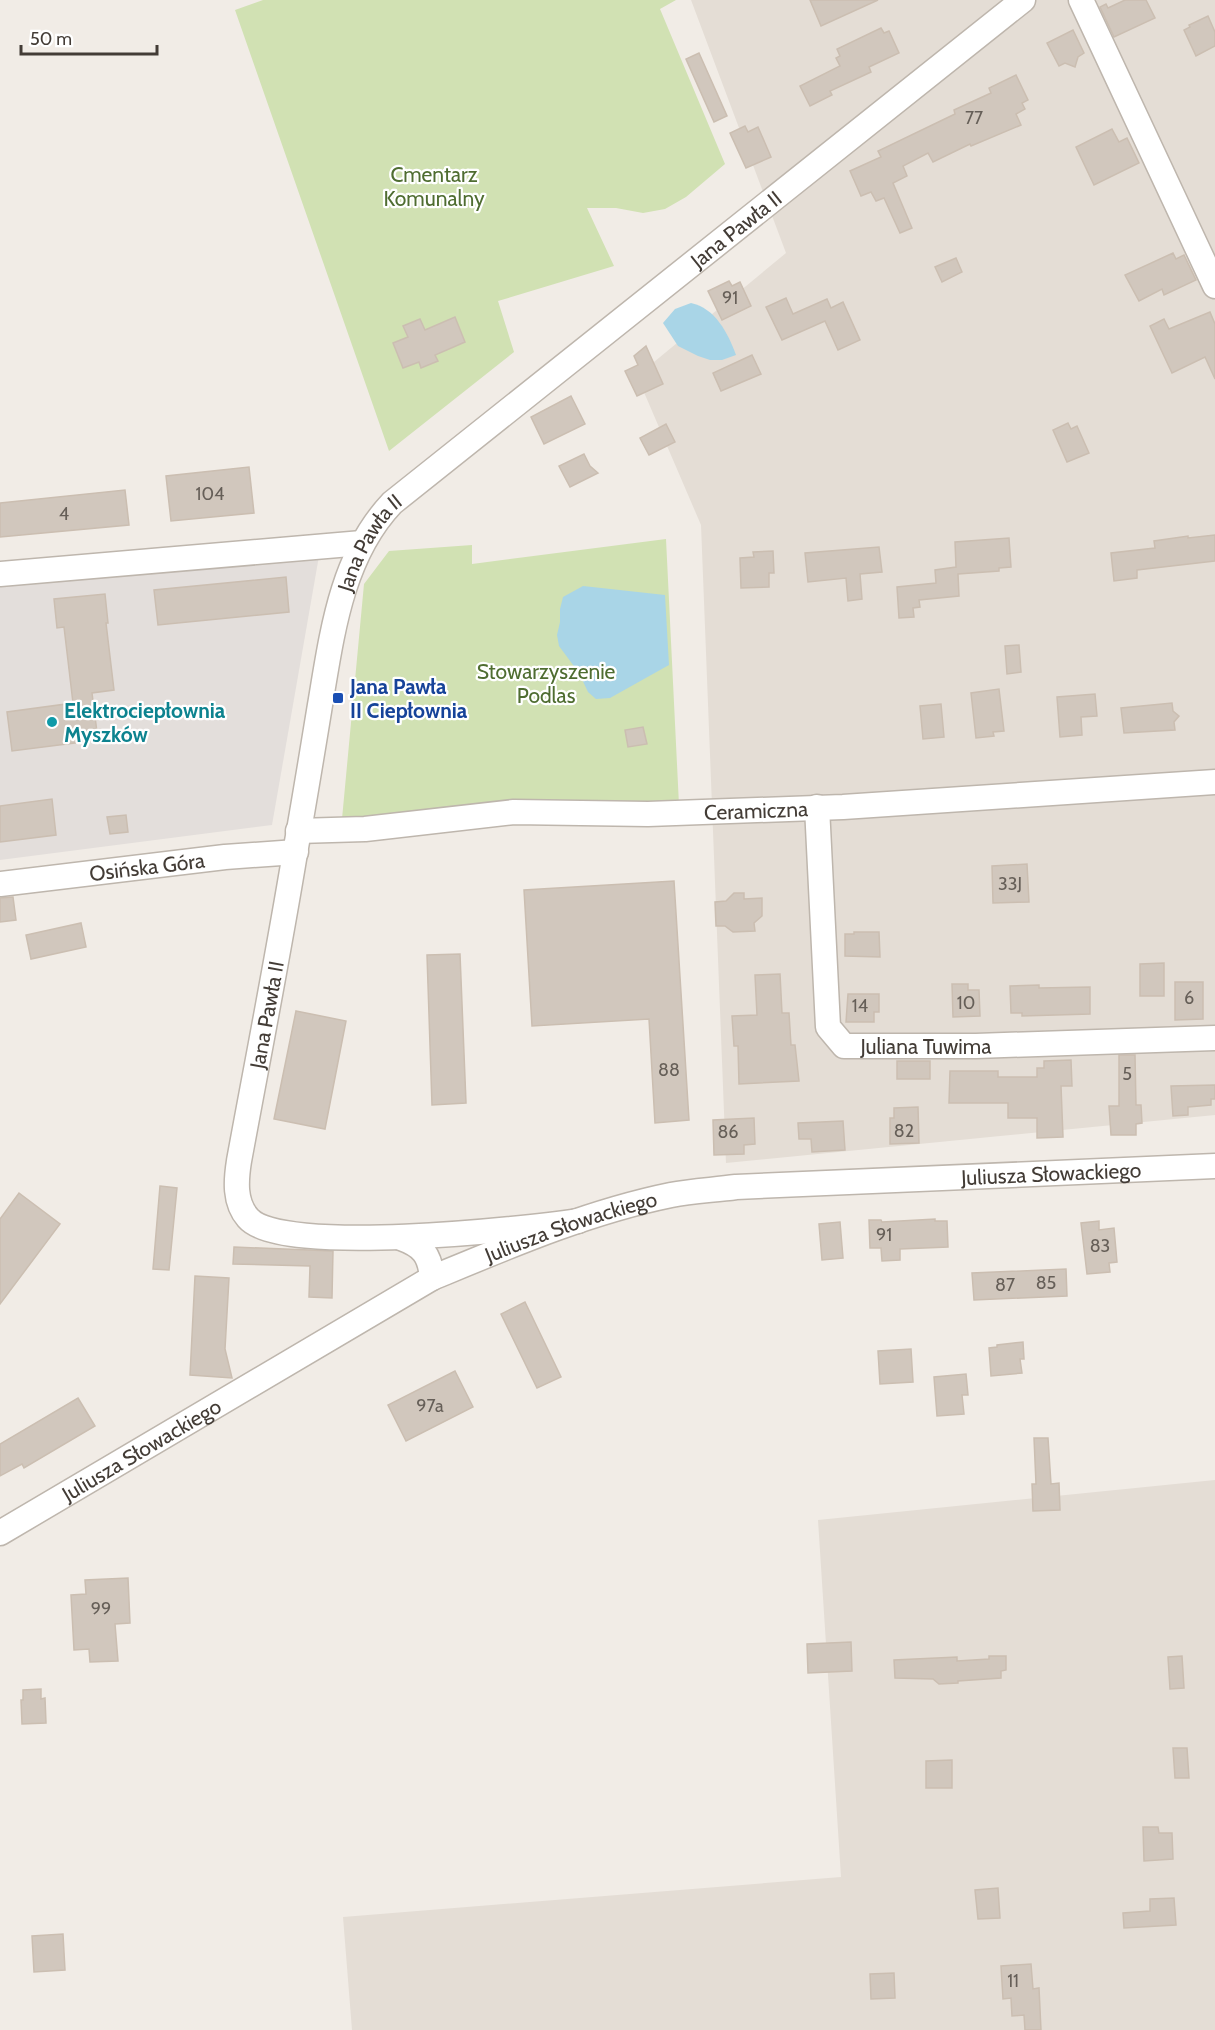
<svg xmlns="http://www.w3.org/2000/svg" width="1215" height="2030" font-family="Cabin,sans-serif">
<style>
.residential{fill:#e4ddd5}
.industrial{fill:#e3dedb}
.green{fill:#d1e1b3}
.water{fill:#a9d5e7}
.building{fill:#d1c7bd;stroke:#cbbeb1;stroke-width:1.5}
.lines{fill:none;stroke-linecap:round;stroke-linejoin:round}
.minor-casing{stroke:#beb6ad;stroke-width:27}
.minor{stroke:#fff;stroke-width:24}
.transit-dot{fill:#1a4fb4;stroke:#fff;stroke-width:2}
.culture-dot{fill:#0f9aa8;stroke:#fff;stroke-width:2}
.labels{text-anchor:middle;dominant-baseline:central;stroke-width:4.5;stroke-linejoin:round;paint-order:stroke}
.number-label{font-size:18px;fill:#665f58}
.park-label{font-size:21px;fill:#4f6d31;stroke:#fff}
.street-label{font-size:21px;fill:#433c36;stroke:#fff}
.transit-label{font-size:21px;font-weight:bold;fill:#164399;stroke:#fff;text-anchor:start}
.culture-label{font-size:21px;font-weight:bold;fill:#0d838f;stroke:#fff;text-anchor:start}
</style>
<rect width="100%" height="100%" fill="#f1ece6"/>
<g class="residential">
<polygon points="691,0 1215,0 1215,1115 726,1163 701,525 637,376 786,253"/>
<polygon points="1215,1480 1215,2030 352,2030 343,1917 841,1877 818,1520"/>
</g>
<polygon class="industrial" points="319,556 272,825 0,860 0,585"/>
<g class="green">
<polygon points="263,0 676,0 660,9 725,164 686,197 665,209 643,213 616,208 587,208 614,266 498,301 514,352 389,451 235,10"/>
<polygon points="666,539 679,805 342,819 364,584 389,551 472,545 472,564"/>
</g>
<g class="water">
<path d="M691 303C715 308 728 333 736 355L722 360H710L698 356 678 346 663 323 675 309Z"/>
<polygon points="583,586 665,595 669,665 610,698 596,699 588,692 579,673 559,646 557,635 560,622 560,609 563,597"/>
</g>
<g class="building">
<polygon points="810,0 878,0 821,26"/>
<polygon points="1125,0 1146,0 1155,18 1114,37 1100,7 1106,4 1108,8"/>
<polygon points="1208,16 1215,32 1215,46 1196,56 1184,30 1190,27 1189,25"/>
<polygon points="881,28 884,33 889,31 899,53 869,67 871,72 830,91 832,95 810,106 800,86 840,66 836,58 840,56 837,49"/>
<polygon points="1073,30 1084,53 1078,57 1075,67 1065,63 1059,66 1047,43"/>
<polygon points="699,53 727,116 714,122 686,59"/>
<polygon points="1016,75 1028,100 1022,103 1025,109 1016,114 1021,125 971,146 970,144 933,162 928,153 903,166 907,176 893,183 912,228 900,233 884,198 876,201 871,192 861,196 850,171 881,157 878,151 955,114 954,110 991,93 989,88"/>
<polygon points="745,126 748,132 758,127 771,157 746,168 730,133"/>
<polygon points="1112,129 1119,142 1127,138 1139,163 1094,185 1076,147"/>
<polygon points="1173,253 1176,259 1184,255 1196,280 1164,295 1162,289 1139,301 1125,275"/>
<polygon points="956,258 962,272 942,282 935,267"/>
<polygon points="729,281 732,286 740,282 751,306 722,320 708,291"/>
<polygon points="786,298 793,314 827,299 831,308 843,302 860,340 838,350 825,321 782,340 766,307"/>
<polygon points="1210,312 1215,324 1215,379 1205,357 1172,373 1150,326 1164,319 1169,329"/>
<polygon points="455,317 465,342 435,355 438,361 421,368 419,362 403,368 393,343 408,337 403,326 420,319 425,330"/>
<polygon points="646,346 663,384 637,396 625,371 638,365 634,356"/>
<polygon points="752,355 761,374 721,391 713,373"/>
<polygon points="571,396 585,424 544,444 531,417"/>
<polygon points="1068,423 1071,429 1077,426 1089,453 1067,462 1053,430"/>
<polygon points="666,424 675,442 649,455 640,438"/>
<polygon points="584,454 590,466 598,473 570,487 559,466"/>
<polygon points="249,467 254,513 171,521 166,476"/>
<polygon points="125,490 129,525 0,537 0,503"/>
<polygon points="1215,535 1215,561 1137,570 1137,578 1114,581 1111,553 1155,548 1154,541 1188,536 1188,538"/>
<polygon points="1009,538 1011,567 999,568 999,571 958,574 959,596 919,600 920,607 913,608 914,617 899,618 897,587 936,583 935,570 956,567 955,542"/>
<polygon points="879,547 882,572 860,574 862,599 848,601 846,578 808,582 805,553"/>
<polygon points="773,551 774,573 769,573 769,587 741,588 740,558 754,557 753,552"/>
<polygon points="286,577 289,612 158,625 154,590"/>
<polygon points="105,594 108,623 106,623 114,690 92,693 98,740 12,751 7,712 73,703 64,627 57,628 54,599"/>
<polygon points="1019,645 1021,672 1007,674 1005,646"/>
<polygon points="999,689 1004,731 993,732 994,736 976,738 971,693"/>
<polygon points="1095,694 1097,716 1081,717 1082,735 1060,737 1057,697"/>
<polygon points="1172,703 1173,711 1179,716 1174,722 1175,730 1124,733 1121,708"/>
<polygon points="941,704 944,737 923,739 920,706"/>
<polygon points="643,727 647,744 628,747 625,730"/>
<polygon points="52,799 56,835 0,842 0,806"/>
<polygon points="126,815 128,832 110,834 107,817"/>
<polygon points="1027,864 1029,902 993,903 992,866"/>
<polygon points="674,881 689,1120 655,1123 649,1019 532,1026 524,890"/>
<polygon points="734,893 744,893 744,899 762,898 762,916 754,923 755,931 733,932 725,926 716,926 715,902 726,901"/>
<polygon points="13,897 16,920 0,922 0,898"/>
<polygon points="81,923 86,947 31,959 26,935"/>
<polygon points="854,932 879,932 880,957 845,956 845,934 854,934"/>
<polygon points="460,954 466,1103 432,1105 427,955"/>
<polygon points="1164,963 1164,996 1140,996 1140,964"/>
<polygon points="780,974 782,1013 789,1013 791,1045 795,1045 799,1081 739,1084 738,1046 734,1046 732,1016 757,1015 755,975"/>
<polygon points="1175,982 1203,982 1203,1019 1175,1020"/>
<polygon points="952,984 968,984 968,990 979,990 980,1016 953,1017"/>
<polygon points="1039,985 1039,988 1090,987 1090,1014 1022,1016 1022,1013 1011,1013 1010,986"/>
<polygon points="848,994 879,994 879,1012 874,1012 874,1022 846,1022"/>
<polygon points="296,1011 346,1021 325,1129 274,1119"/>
<polygon points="1119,1055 1135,1055 1136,1105 1141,1105 1142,1123 1136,1124 1136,1135 1111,1135 1109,1106 1119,1106"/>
<polygon points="1071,1060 1072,1086 1061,1086 1063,1137 1037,1138 1037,1118 1008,1118 1008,1103 949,1103 950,1071 998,1071 998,1077 1037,1077 1037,1068 1044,1068 1044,1061"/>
<rect x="897" y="1061" width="33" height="18"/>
<polygon points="1215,1085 1215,1099 1211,1099 1211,1105 1188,1107 1188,1115 1173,1116 1171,1086"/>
<polygon points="918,1107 919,1143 890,1144 890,1118 894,1118 894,1108"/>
<polygon points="754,1118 755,1144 744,1145 744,1154 714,1155 713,1120"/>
<polygon points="843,1121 845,1150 812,1152 811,1139 799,1139 798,1123"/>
<polygon points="160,1186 177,1188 169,1270 153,1269"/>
<polygon points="19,1193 60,1224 0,1304 0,1219"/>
<polygon points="935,1219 935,1221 947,1221 948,1247 900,1249 900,1260 882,1261 881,1248 870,1248 869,1220 881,1220 882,1222"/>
<polygon points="1099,1221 1099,1230 1114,1228 1117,1262 1109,1263 1110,1272 1087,1274 1081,1223"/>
<polygon points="840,1222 843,1258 822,1260 819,1224"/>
<polygon points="234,1247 333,1251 332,1298 309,1297 310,1266 233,1264"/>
<polygon points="1066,1269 1067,1296 974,1300 972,1273"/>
<polygon points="195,1276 229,1278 225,1349 232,1378 190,1375"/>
<polygon points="525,1302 561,1377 537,1388 501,1314"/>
<polygon points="1023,1342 1024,1359 1020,1359 1022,1373 991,1376 989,1348 997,1347 997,1345"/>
<polygon points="911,1349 913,1382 880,1384 878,1351"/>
<polygon points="455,1371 473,1407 406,1441 388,1405"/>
<polygon points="966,1374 968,1395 962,1395 964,1414 937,1416 934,1377"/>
<polygon points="78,1398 95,1426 24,1468 22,1464 0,1476 0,1444"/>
<polygon points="1034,1438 1048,1438 1051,1484 1059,1483 1060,1510 1033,1511 1032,1484 1036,1484"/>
<polygon points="128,1578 130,1623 115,1624 118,1661 90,1662 89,1649 74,1650 71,1595 86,1594 85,1580"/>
<polygon points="851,1642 852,1671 808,1673 807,1644"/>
<polygon points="989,1656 1006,1656 1006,1670 1001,1671 1001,1678 958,1681 958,1683 939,1684 933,1679 895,1678 894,1660 957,1657 957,1661 989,1659"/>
<polygon points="1182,1656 1184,1688 1170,1689 1168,1657"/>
<polygon points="41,1689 41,1699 45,1698 46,1723 22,1724 21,1700 23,1700 23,1690"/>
<polygon points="1173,1748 1187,1748 1189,1778 1175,1778"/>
<polygon points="952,1760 952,1788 926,1788 926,1761"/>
<polygon points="1143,1827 1158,1827 1159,1833 1172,1833 1173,1859 1144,1861"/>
<polygon points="998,1888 1000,1918 978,1919 975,1890"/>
<polygon points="1174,1898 1176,1925 1124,1928 1123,1913 1150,1911 1150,1899"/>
<polygon points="63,1934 65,1970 34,1972 32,1936"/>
<polygon points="1031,1964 1033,1989 1039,1988 1041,2030 1025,2030 1024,2015 1012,2016 1011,1998 1003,1999 1001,1966"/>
<polygon points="894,1973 895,1998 871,1999 870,1974"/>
</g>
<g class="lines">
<g class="minor-casing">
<g id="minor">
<polyline points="1081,0 1215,286"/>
<polyline points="0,574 362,543"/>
<path id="s1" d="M817 807 828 1027 844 1046H976L1215 1038"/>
<path id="s2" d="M298 831 365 829 514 812 648 814 843 807 1215 782"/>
<path id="s3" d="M0 884 225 857 296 852"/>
<path id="s4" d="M578 1221C525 1229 280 1256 248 1218 234 1202 236 1180 239 1161 258 1058 278 956 295 853 304 803 312 754 320 705 332 634 341 557 392 503L1023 0"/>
<path d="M401 1238C423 1246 430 1255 432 1278"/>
<path id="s5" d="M0 1533 432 1278C509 1246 588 1212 671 1195 692 1191 714 1190 736 1187L1215 1166"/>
</g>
</g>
<use href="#minor" class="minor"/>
</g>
<rect class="transit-dot" x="332" y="692" width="12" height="12" rx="3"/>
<circle class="culture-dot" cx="52" cy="722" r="6"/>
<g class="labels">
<g class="number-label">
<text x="974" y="118">77</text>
<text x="730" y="298">91</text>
<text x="210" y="494">104</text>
<text x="64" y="514">4</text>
<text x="1010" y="884">33J</text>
<text x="1189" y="998">6</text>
<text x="966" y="1003">10</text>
<text x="860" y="1006">14</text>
<text x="669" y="1070">88</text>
<text x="1127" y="1074">5</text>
<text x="904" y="1131">82</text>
<text x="728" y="1132">86</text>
<text x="884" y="1235">91</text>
<text x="1100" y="1246">83</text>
<text x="1046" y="1283">85</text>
<text x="1005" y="1285">87</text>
<text x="430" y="1406">97a</text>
<text x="101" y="1609">99</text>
<text x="1013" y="1981">11</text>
</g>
<g class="park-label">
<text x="434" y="174">Cmentarz<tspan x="434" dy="24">Komunalny</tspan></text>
<text x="546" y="671">Stowarzyszenie<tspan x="546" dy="24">Podlas</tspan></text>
</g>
<g class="street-label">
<text stroke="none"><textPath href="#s4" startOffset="1515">Jana Pawła II</textPath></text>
<text stroke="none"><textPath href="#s4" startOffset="1029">Jana Pawła II</textPath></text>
<text stroke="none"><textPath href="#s2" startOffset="459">Ceramiczna</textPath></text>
<text stroke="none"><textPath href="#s3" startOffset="148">Osińska Góra</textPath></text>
<text stroke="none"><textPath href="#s4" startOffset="543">Jana Pawła II</textPath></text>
<text stroke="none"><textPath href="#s1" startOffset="327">Juliana Tuwima</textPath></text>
<text stroke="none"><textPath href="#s5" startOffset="1136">Juliusza Słowackiego</textPath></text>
<text stroke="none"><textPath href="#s5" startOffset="650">Juliusza Słowackiego</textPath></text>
<text stroke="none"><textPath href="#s5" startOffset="164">Juliusza Słowackiego</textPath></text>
</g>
<g class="transit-label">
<text x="350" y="686">Jana Pawła<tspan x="350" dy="24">II Ciepłownia</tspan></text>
</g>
<g class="culture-label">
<text x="64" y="710">Elektrociepłownia<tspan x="64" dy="24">Myszków</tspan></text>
</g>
</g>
<path d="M21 45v9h136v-9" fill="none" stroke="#433c36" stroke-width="3"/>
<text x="30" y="45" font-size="18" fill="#433c36" stroke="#ffffff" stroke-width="4.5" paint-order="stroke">50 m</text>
</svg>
